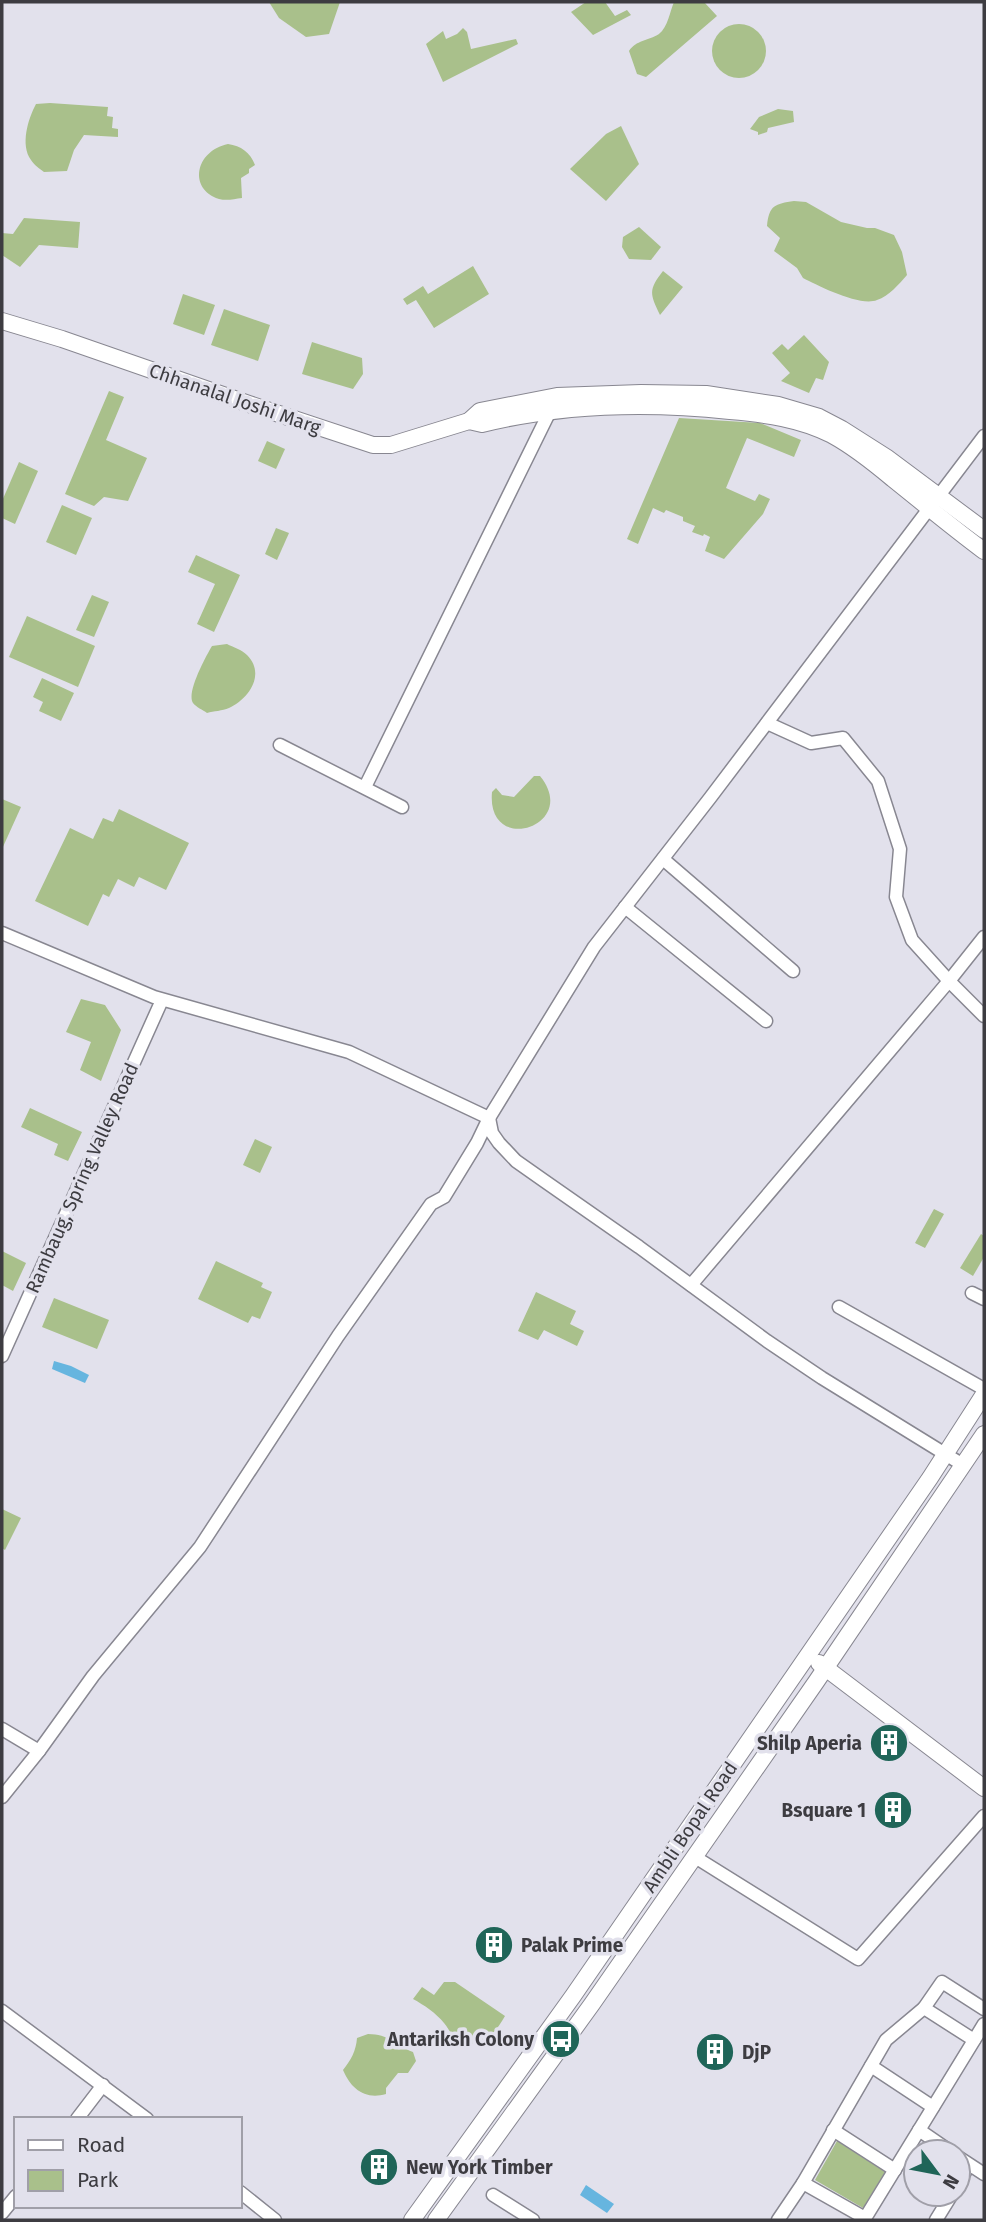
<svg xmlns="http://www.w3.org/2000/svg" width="986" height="2222" font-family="'Fira Sans',sans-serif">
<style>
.green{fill:#a9c08b}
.water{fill:#66b5df}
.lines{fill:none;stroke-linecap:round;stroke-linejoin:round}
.minor-casing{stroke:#888791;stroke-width:15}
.tertiary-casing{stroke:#888791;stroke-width:18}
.minor{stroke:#fff;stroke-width:12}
.tertiary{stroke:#fff;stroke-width:16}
.labels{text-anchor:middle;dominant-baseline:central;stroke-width:7;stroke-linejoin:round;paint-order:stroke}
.street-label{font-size:19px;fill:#3d3c41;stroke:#e2e1ec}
.poi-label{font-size:19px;font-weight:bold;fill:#3d3c41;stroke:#e2e1ec;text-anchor:end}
</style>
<rect width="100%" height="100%" fill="#e2e1ec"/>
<g class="green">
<polygon points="269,2 340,2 329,34 306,37 279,18"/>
<polygon points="586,2 605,2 615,16 627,10 631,15 593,35 571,12"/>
<path d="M674 2H704L717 16 646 77 637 74 629 51C636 40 648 41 659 34 668 27 670 11 674 2Z"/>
<circle cx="739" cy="51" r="27"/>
<polygon points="463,28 467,32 471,49 516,39 518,44 443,82 426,44 443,31 446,39 457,34"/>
<path d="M50 103 108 107 107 116 113 117 112 128 118 129V137L84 135 74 150 67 171 44 172C40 169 34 165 31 160 20 145 28 119 36 104Z"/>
<polygon points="778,109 793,111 794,122 768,128 767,132 758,135 758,132 750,129 759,117"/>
<polygon points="621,126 639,164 606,201 570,169 606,134"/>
<path d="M228 144C241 146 250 152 255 165L249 169V173L241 178 242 198C234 199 227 201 219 199 188 189 195 151 228 144Z"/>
<path d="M794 201 806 202 841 222 867 228H875L894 235 902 252 907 275C899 284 889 296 877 300 860 307 819 286 803 278L797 268 774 251 780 238 767 226C769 205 775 204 794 201Z"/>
<polygon points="24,218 80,222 78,248 39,245 20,267 2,255 2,233 13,234"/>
<polygon points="639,227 661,247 651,260 629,259 622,247 623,237"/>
<polygon points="473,266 489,294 434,328 416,300 407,305 403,299 423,286 428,294"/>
<path d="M663 271 683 287 660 315C650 294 648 290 663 271Z"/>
<polygon points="183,294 215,305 204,335 173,324"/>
<polygon points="224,309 270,325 258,361 211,345"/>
<polygon points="804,335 829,362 823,380 816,378 809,393 781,381 790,373 772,353 782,344 788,350"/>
<polygon points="312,342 362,358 363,374 353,389 302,374"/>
<polygon points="109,391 124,397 106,440 147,458 128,501 104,497 94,506 65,494"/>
<polygon points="679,418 760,423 801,440 794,457 747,438 726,488 755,501 759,494 770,499 763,514 724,559 705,551 710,537 704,534 703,536 692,532 695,526 683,521 683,517 666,510 664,513 653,508 638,544 627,539"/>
<polygon points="267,441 285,449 276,469 258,461"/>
<polygon points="19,462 38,471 15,524 2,518 2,501"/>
<polygon points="62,505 92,518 76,555 46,542"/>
<polygon points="276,528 289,533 277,560 265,554"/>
<polygon points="196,555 240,575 214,632 197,624 215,584 188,572"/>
<polygon points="92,595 109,602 94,637 76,630"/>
<polygon points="27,616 95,646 78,687 9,657"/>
<path d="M227 644C233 647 242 650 247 655 266 674 249 699 229 708 222 711 214 711 207 713 203 710 196 707 193 703 186 693 206 656 212 646Z"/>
<polygon points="42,678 74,693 61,721 39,711 43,702 33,697"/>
<path d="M534 776H540C581 826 486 857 492 792L496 788 502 795 514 797Z"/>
<polygon points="2,799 21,807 2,849"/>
<polygon points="119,809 189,843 166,890 139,877 134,887 118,879 109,897 103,894 88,926 35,901 70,828 93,839 103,818 113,822"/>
<polygon points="81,999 105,1005 121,1030 101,1081 80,1070 91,1042 66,1032"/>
<polygon points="30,1108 82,1132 68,1161 54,1155 58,1144 21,1127"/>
<polygon points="255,1139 272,1147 260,1173 243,1165"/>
<polygon points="934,1209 944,1214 925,1248 915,1243"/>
<polygon points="981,1234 984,1236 984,1257 973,1276 960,1268"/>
<polygon points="2,1251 26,1263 13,1291 2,1285"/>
<polygon points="216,1261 263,1283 261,1287 272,1292 260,1319 252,1316 248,1323 198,1299"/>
<polygon points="536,1292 576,1311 570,1324 584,1331 577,1346 544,1330 538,1340 518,1331"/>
<polygon points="54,1298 109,1320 97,1349 42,1327"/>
<polygon points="2,1509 21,1518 5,1550 2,1548"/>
<path d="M444 1982H455L505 2016C494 2036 476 2055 454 2036 449 2032 448 2027 444 2023 436 2013 424 2005 413 1999L422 1987 434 1995Z"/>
<path d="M368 2034C389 2034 395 2045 413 2052L416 2061 408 2073H398L386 2088V2094C365 2100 351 2089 343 2070 351 2060 356 2051 357 2038Z"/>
<polygon points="837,2141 885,2172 863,2208 815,2180"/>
</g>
<g class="water">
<polygon points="54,1361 71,1366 89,1375 85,1383 52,1369"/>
<polygon points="586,2185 614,2204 607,2213 580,2195"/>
</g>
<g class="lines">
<g class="minor-casing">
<g id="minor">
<polyline points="767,723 811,743 843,738 878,781 900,849 896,897 912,940 949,981 984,1016"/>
<polyline points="280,745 402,807"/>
<polyline points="365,787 550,411"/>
<polyline points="663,859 793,971"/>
<polyline points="625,907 766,1021"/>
<polyline points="2,933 154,997 349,1052 489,1118 492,1133 499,1143 516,1161 543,1180 639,1247 767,1341 822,1378 963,1465"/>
<polyline points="691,1285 949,981 984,937"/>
<polyline points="972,1293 984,1299"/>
<polyline points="839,1307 984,1389"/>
<polyline points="2,1356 162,1000"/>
<polyline points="2,1729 39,1751"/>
<polyline points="2,1797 39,1751 93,1676 200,1547 338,1336 431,1204 444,1197 477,1143 489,1118 594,947 710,798 984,436"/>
<polyline points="695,1857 858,1959 984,1816"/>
<polyline points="2,2011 147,2119"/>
<polyline points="974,2040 924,2008 942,1982 984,2009"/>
<polyline points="871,2066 933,2107"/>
<polyline points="77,2119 103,2085"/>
<polyline points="833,2130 895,2170"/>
<polyline points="919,2130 951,2152"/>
<polyline points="958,2157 984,2174"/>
<polyline points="803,2183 865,2218"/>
<polyline points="958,2184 969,2165"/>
<polyline points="240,2192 275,2220"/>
<polyline points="493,2195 533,2220"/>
<polyline points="2,2213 16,2196"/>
<polyline points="778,2220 803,2183 886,2040 924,2008"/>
<polyline points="864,2220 984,2024"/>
<polyline points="936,2220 952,2194"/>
</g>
</g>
<g class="tertiary-casing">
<g id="tertiary">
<path d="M2 321 62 339 249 404 373 445H391L469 421 482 424C563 404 647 402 730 411 765 414 801 419 832 435 854 447 874 463 893 479 923 503 953 528 984 551"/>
<polyline points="469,421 480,411 557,396 641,393 706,394 778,405 819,417 842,429 886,457 984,530"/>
<polyline points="819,1663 984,1788"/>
<polyline points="412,2220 573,1996 930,1478 984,1394"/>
<polyline points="436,2220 592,2004 816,1682 984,1434"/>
</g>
</g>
<use href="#minor" class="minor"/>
<use href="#tertiary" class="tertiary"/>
</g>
<defs>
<g id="building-disc" transform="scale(2.0125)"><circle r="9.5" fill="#1f6558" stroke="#e2e1ec"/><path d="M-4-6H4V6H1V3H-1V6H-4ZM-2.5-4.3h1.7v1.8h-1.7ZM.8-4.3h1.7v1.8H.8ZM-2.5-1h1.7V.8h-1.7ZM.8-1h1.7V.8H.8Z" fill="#fff"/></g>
<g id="bus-disc" transform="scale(2.0125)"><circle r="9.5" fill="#1f6558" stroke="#e2e1ec"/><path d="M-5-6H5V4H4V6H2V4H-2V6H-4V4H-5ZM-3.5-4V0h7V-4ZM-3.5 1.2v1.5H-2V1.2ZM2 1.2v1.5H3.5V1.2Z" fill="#fff"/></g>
</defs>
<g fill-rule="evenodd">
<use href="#building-disc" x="889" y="1743"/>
<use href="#building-disc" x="893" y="1810"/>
<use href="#building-disc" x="494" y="1945"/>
<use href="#bus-disc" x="561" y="2039"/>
<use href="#building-disc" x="715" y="2052"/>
<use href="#building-disc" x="379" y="2167"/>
</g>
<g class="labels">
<g class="street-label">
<text transform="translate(235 399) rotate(19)">Chhanalal Joshi Marg</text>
<text transform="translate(82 1178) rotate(-66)">Rambaug, Spring Valley Road</text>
<text transform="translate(690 1827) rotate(-56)">Ambli Bopal Road</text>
</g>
<g class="poi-label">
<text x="862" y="1743">Shilp Aperia</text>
<text x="866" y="1810">Bsquare 1</text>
<text x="521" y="1945" text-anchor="start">Palak Prime</text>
<text x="534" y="2039">Antariksh Colony</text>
<text x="742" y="2052" text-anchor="start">DjP</text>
<text x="406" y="2167" text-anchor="start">New York Timber</text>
</g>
</g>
<rect width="986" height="2222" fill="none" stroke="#3d3c41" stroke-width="7"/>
<rect x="14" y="2117" width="228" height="91" fill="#e2e1ec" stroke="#a09fa8" stroke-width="2"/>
<rect x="28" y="2140" width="35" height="10" fill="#ffffff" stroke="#a09fa8" stroke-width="2"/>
<text x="77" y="2152" font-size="21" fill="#3d3c41">Road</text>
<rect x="28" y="2170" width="35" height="21" fill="#a9c08b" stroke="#a09fa8" stroke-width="2"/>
<text x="77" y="2187" font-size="21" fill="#3d3c41">Park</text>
<g transform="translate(937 2173) rotate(122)"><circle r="33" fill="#e2e1ec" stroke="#a09fa8" stroke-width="2"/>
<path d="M0-5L12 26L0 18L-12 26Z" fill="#1f6558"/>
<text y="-10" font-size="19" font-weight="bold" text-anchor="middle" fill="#3d3c41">N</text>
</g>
</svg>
